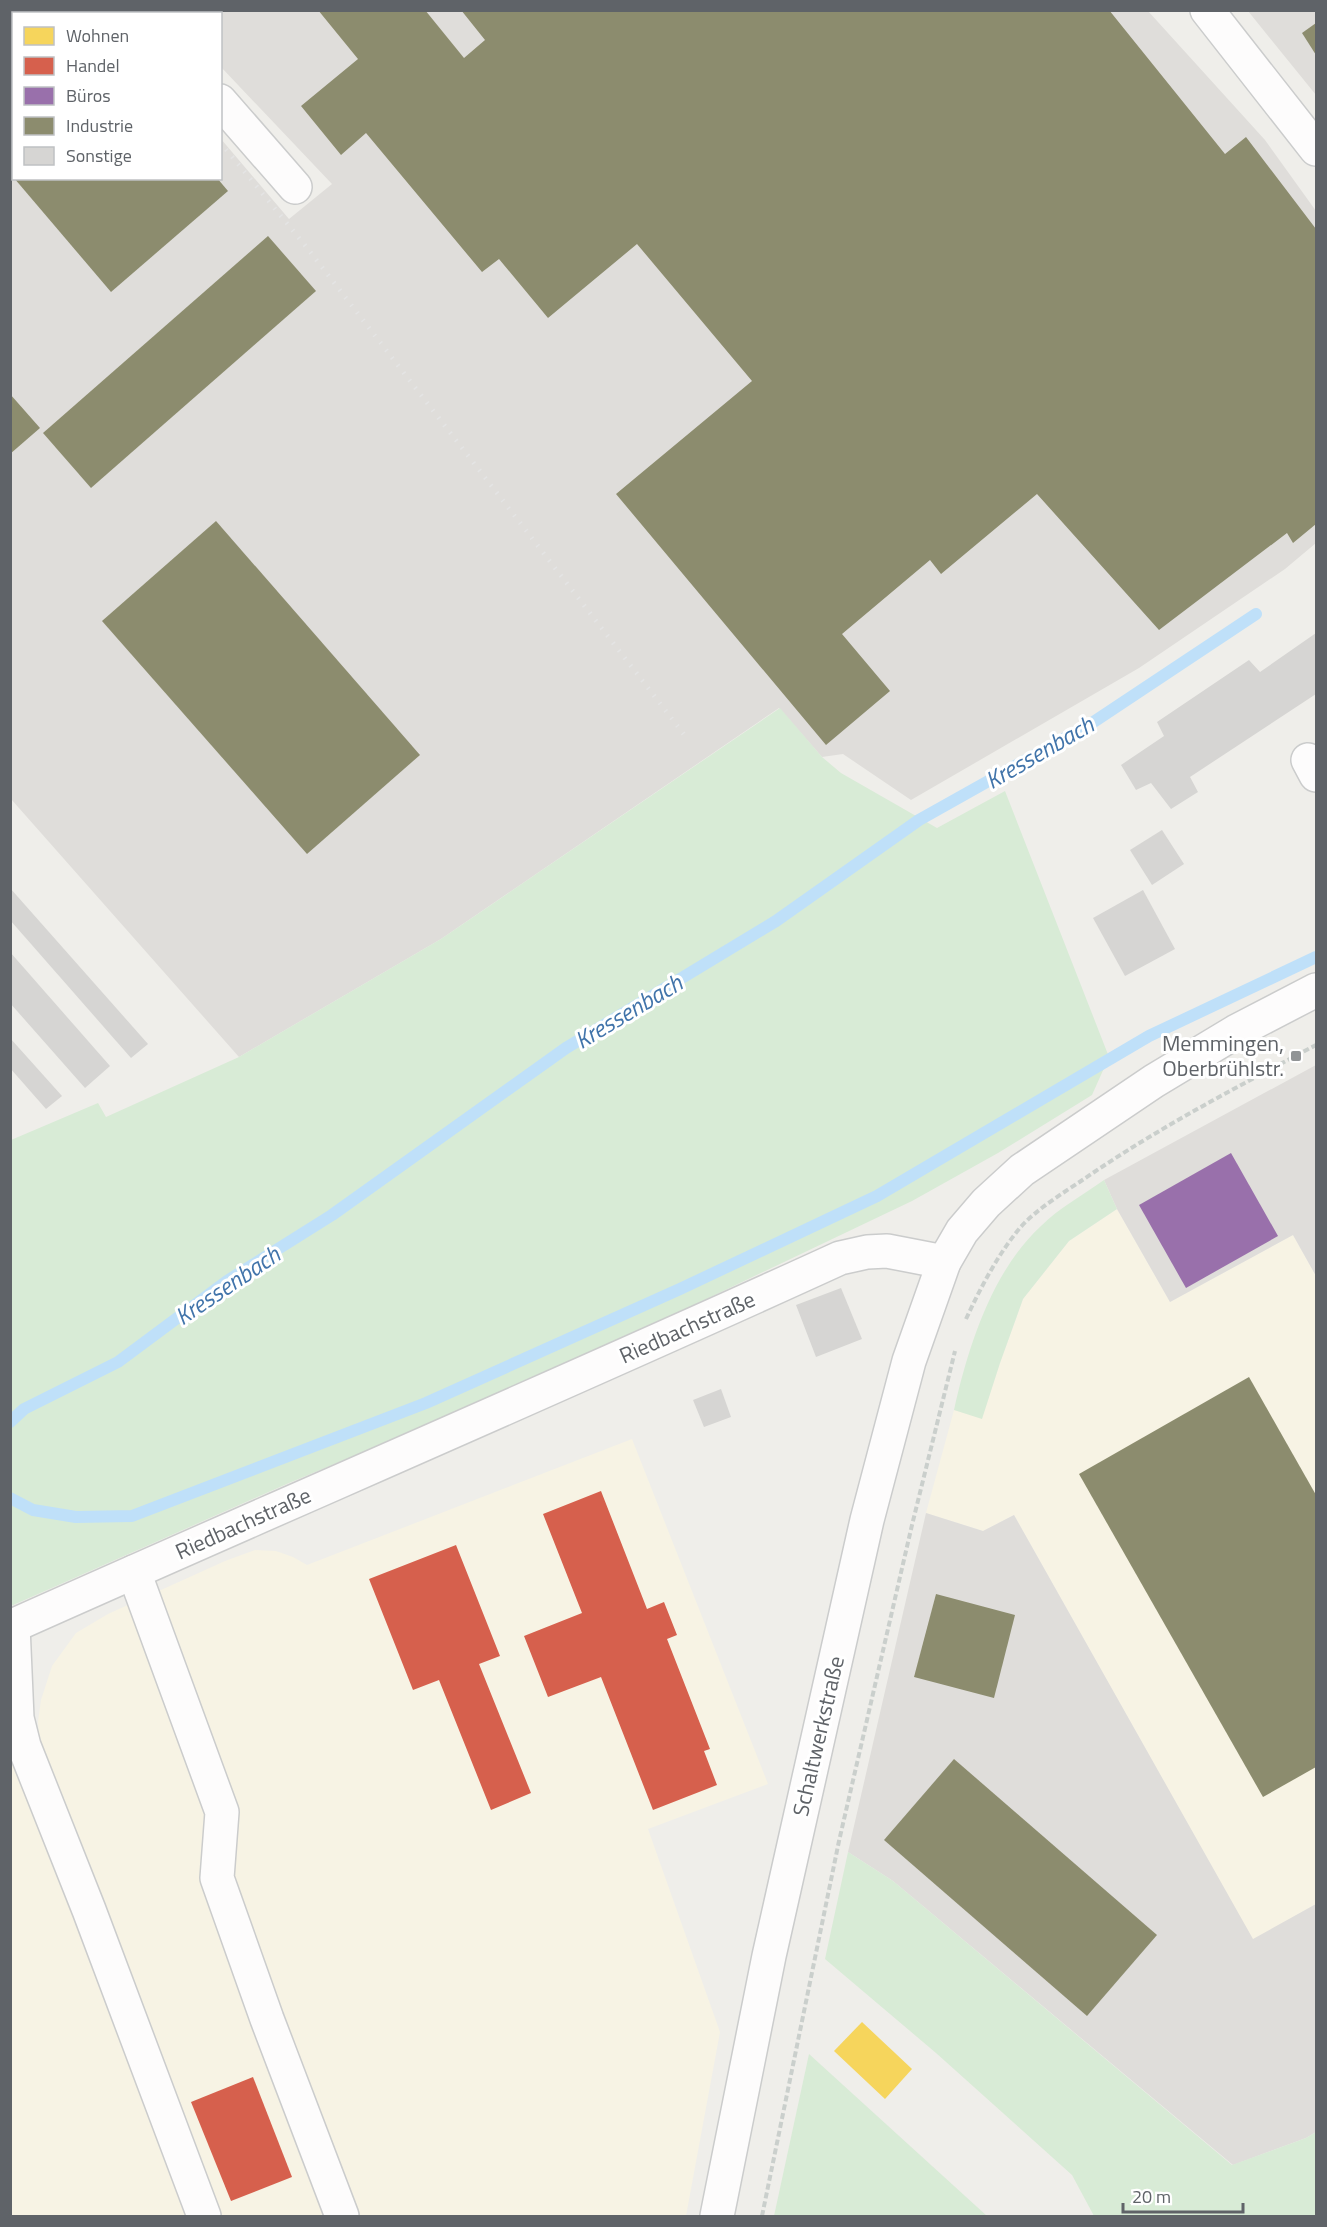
<svg xmlns="http://www.w3.org/2000/svg" width="1327" height="2227" font-family="'Titillium Web',sans-serif">
<style>
.commercial{fill:#f7f3e4}
.industrial{fill:#dfddda}
.green{fill:#d8ebd6}
.homes{fill:#f6d55c}
.shops{fill:#d6604d}
.offices{fill:#9970ab}
.industry{fill:#8c8c6e}
.lines{fill:none;stroke-linecap:round;stroke-linejoin:round}
.stream{stroke:#bfe0f9;stroke-width:12}
.building{fill:#d6d5d3}
.minor-casing{stroke:#cbcccc;stroke-width:36}
.path{stroke:#cacfcc;stroke-width:4;stroke-dasharray:6 3;stroke-linecap:butt}
.minor{stroke:#fdfcfc;stroke-width:33}
.rail{stroke:#e4e4e4;stroke-width:4.5;stroke-dasharray:1.5 8;stroke-linecap:butt}
.poi-dot{fill:#919496;stroke:#fff;stroke-width:2}
.labels{text-anchor:middle;dominant-baseline:central;stroke-width:6;stroke-linejoin:round;paint-order:stroke}
.poi-label{font-size:22px;fill:#5f6368;stroke:#fff;text-anchor:end}
.street-label{font-size:22px;fill:#5f6368;stroke:#fff}
.water-label{font-size:24px;font-style:italic;fill:#4174aa;stroke:#fff}
</style>
<rect width="100%" height="100%" fill="#efeeea"/>
<g class="commercial">
<polygon points="1117,1209 1170,1302 1293,1235 1316,1276 1316,1904 1253,1940 1014,1515 983,1531 926,1513 954,1410 982,1418 1000,1363 1023,1299 1069,1241"/>
<polygon points="632,1439 768,1784 648,1829 720,2032 686,2216 11,2216 11,1751 39,1739 38,1721 41,1700 52,1666 76,1633 108,1614 225,1561 255,1550 276,1551 293,1557 307,1565"/>
</g>
<g class="industrial">
<polygon points="111,10 114,13 14,14 14,178 220,178 221,139 289,219 332,184 221,67 220,14 174,13 172,11 1148,11 1265,140 1316,211 1316,543 1285,569 1139,668 911,800 843,754 822,757 779,708 441,939 239,1057 11,799 10,11"/>
<polygon points="1247,11 1316,11 1316,95 1248,11"/>
<polygon points="1316,1065 1316,1276 1293,1235 1170,1302 1117,1209 1104,1180"/>
<polygon points="926,1513 983,1531 1014,1515 1253,1939 1316,1904 1316,2132 1306,2138 1233,2165 893,1881 848,1852"/>
</g>
<g class="green">
<polygon points="780,708 822,757 841,773 937,828 1005,791 1109,1057 1092,1095 998,1153 912,1201 673,1315 456,1413 289,1483 11,1606 11,1140 98,1103 106,1117 239,1057 441,939"/>
<path d="M1104 1180 1117 1209 1069 1241 1023 1299 1000 1363 982 1419 954 1410C968 1347 992 1271 1041 1226 1059 1208 1083 1195 1104 1180Z"/>
<polygon points="848,1852 893,1881 1232,2165 1306,2138 1316,2132 1316,2216 1094,2216 1072,2175 936,2053 825,1959"/>
<polygon points="809,2054 987,2216 774,2216"/>
</g>
<polygon class="homes" points="862,2022 912,2069 885,2099 834,2051"/>
<g class="shops">
<polygon points="601,1491 647,1609 664,1602 677,1635 667,1639 710,1749 704,1751 717,1785 653,1810 601,1677 548,1697 524,1636 582,1613 543,1514"/>
<polygon points="456,1545 500,1656 479,1664 531,1793 491,1810 439,1680 413,1690 369,1579"/>
<polygon points="253,2077 292,2177 231,2201 191,2102"/>
</g>
<polygon class="offices" points="1231,1153 1278,1236 1186,1288 1139,1205"/>
<g class="industry">
<polygon points="318,10 425,10 464,58 485,40 461,10 1109,10 1225,154 1246,137 1316,229 1316,524 1293,543 1287,533 1159,630 1037,494 941,574 930,560 842,634 890,691 826,745 616,494 752,381 637,244 548,318 499,259 482,272 366,133 341,155 301,106 358,59"/>
<polygon points="1316,23 1316,55 1302,33"/>
<polygon points="14,158 14,178 10,175 10,161"/>
<polygon points="14,178 217,178 228,191 111,292"/>
<polygon points="268,236 316,291 91,488 43,433"/>
<polygon points="10,394 40,428 10,454"/>
<polygon points="216,521 420,755 307,854 102,621"/>
<polygon points="1249,1377 1316,1495 1316,1767 1263,1797 1079,1474"/>
<polygon points="936,1594 1015,1615 994,1698 914,1677"/>
<polygon points="954,1759 1157,1935 1087,2016 884,1840"/>
</g>
<g class="lines">
<g class="stream">
<polyline points="10,1422 24,1409 118,1362 227,1281 332,1215 566,1048 776,921 919,820 1092,723 1256,614"/>
<polyline points="10,1498 33,1510 76,1517 132,1516 426,1403 680,1289 877,1196 1149,1036 1316,957"/>
</g>
</g>
<g class="building">
<polygon points="1316,633 1316,694 1190,777 1198,792 1171,809 1151,783 1136,790 1121,765 1164,736 1157,722 1249,660 1260,672"/>
<polygon points="1162,830 1184,864 1152,885 1130,850"/>
<polygon points="10,888 148,1044 131,1058 10,920"/>
<polygon points="1143,890 1175,949 1125,976 1093,918"/>
<polygon points="10,952 110,1066 85,1088 10,1003"/>
<polygon points="10,1038 62,1096 46,1109 10,1068"/>
<polygon points="841,1288 862,1339 816,1357 796,1305"/>
<polygon points="721,1389 731,1417 704,1427 693,1400"/>
</g>
<g class="lines">
<g class="minor-casing">
<g id="minor">
<polyline points="142,10 144,14"/>
<polyline points="1207,10 1316,149"/>
<polyline points="220,101 295,187"/>
<polyline points="1308,760 1316,775"/>
<polyline points="134,1572 222,1812 217,1878 267,2019 342,2216"/>
<polyline points="13,1626 17,1718 24,1746 89,1910 204,2216"/>
<path d="M10 1627C287 1503 565 1384 840 1258L867 1252 887 1251 944 1262"/>
<polyline points="717,2216 769,1956 867,1520 909,1361 944,1262 962,1231 986,1203 1022,1170 1154,1081 1237,1031 1316,990"/>
</g>
</g>
<g class="path">
<path d="M966 1319C981 1287 997 1256 1019 1229 1035 1210 1063 1193 1084 1179 1158 1128 1237 1087 1316 1045"/>
<polyline points="762,2216 839,1841 912,1525 955,1351"/>
</g>
<use href="#minor" class="minor"/>
<g class="rail">
<polyline points="113,10 115,14"/>
<polyline points="220,142 304,244 686,737"/>
</g>
</g>
<rect class="poi-dot" x="1290" y="1050" width="12" height="12" rx="3"/>
<g class="labels">
<g class="poi-label">
<text x="1284" y="1043">Memmingen,<tspan x="1284" dy="25">Oberbrühlstr.</tspan></text>
</g>
<g class="street-label">
<text transform="translate(687 1327) rotate(-24)">Riedbachstraße</text>
<text transform="translate(243 1523) rotate(-24)">Riedbachstraße</text>
<text transform="translate(818 1736) rotate(-77)">Schaltwerkstraße</text>
</g>
<g class="water-label">
<text transform="translate(1039 752) rotate(-30)">Kressenbach</text>
<text transform="translate(628 1011) rotate(-31)">Kressenbach</text>
<text transform="translate(227 1285) rotate(-34)">Kressenbach</text>
</g>
</g>
<rect width="1327" height="2227" fill="none" stroke="#5f6368" stroke-width="24"/>
<rect x="12" y="12" width="210" height="168" fill="#ffffff" stroke="#bfc1c3" stroke-width="1.5"/>
<rect x="24" y="27" width="30" height="18" fill="#f6d55c" stroke="#bfc1c3" stroke-width="1.5"/>
<text x="66" y="42" font-size="18" fill="#5f6368">Wohnen</text>
<rect x="24" y="57" width="30" height="18" fill="#d6604d" stroke="#bfc1c3" stroke-width="1.5"/>
<text x="66" y="72" font-size="18" fill="#5f6368">Handel</text>
<rect x="24" y="87" width="30" height="18" fill="#9970ab" stroke="#bfc1c3" stroke-width="1.5"/>
<text x="66" y="102" font-size="18" fill="#5f6368">Büros</text>
<rect x="24" y="117" width="30" height="18" fill="#8c8c6e" stroke="#bfc1c3" stroke-width="1.5"/>
<text x="66" y="132" font-size="18" fill="#5f6368">Industrie</text>
<rect x="24" y="147" width="30" height="18" fill="#d6d5d3" stroke="#bfc1c3" stroke-width="1.5"/>
<text x="66" y="162" font-size="18" fill="#5f6368">Sonstige</text>
<path d="M1123 2203v9h120v-9" fill="none" stroke="#5f6368" stroke-width="3"/>
<text x="1132" y="2203" font-size="18" fill="#5f6368" stroke="#ffffff" stroke-width="4.5" paint-order="stroke">20 m</text>
</svg>
